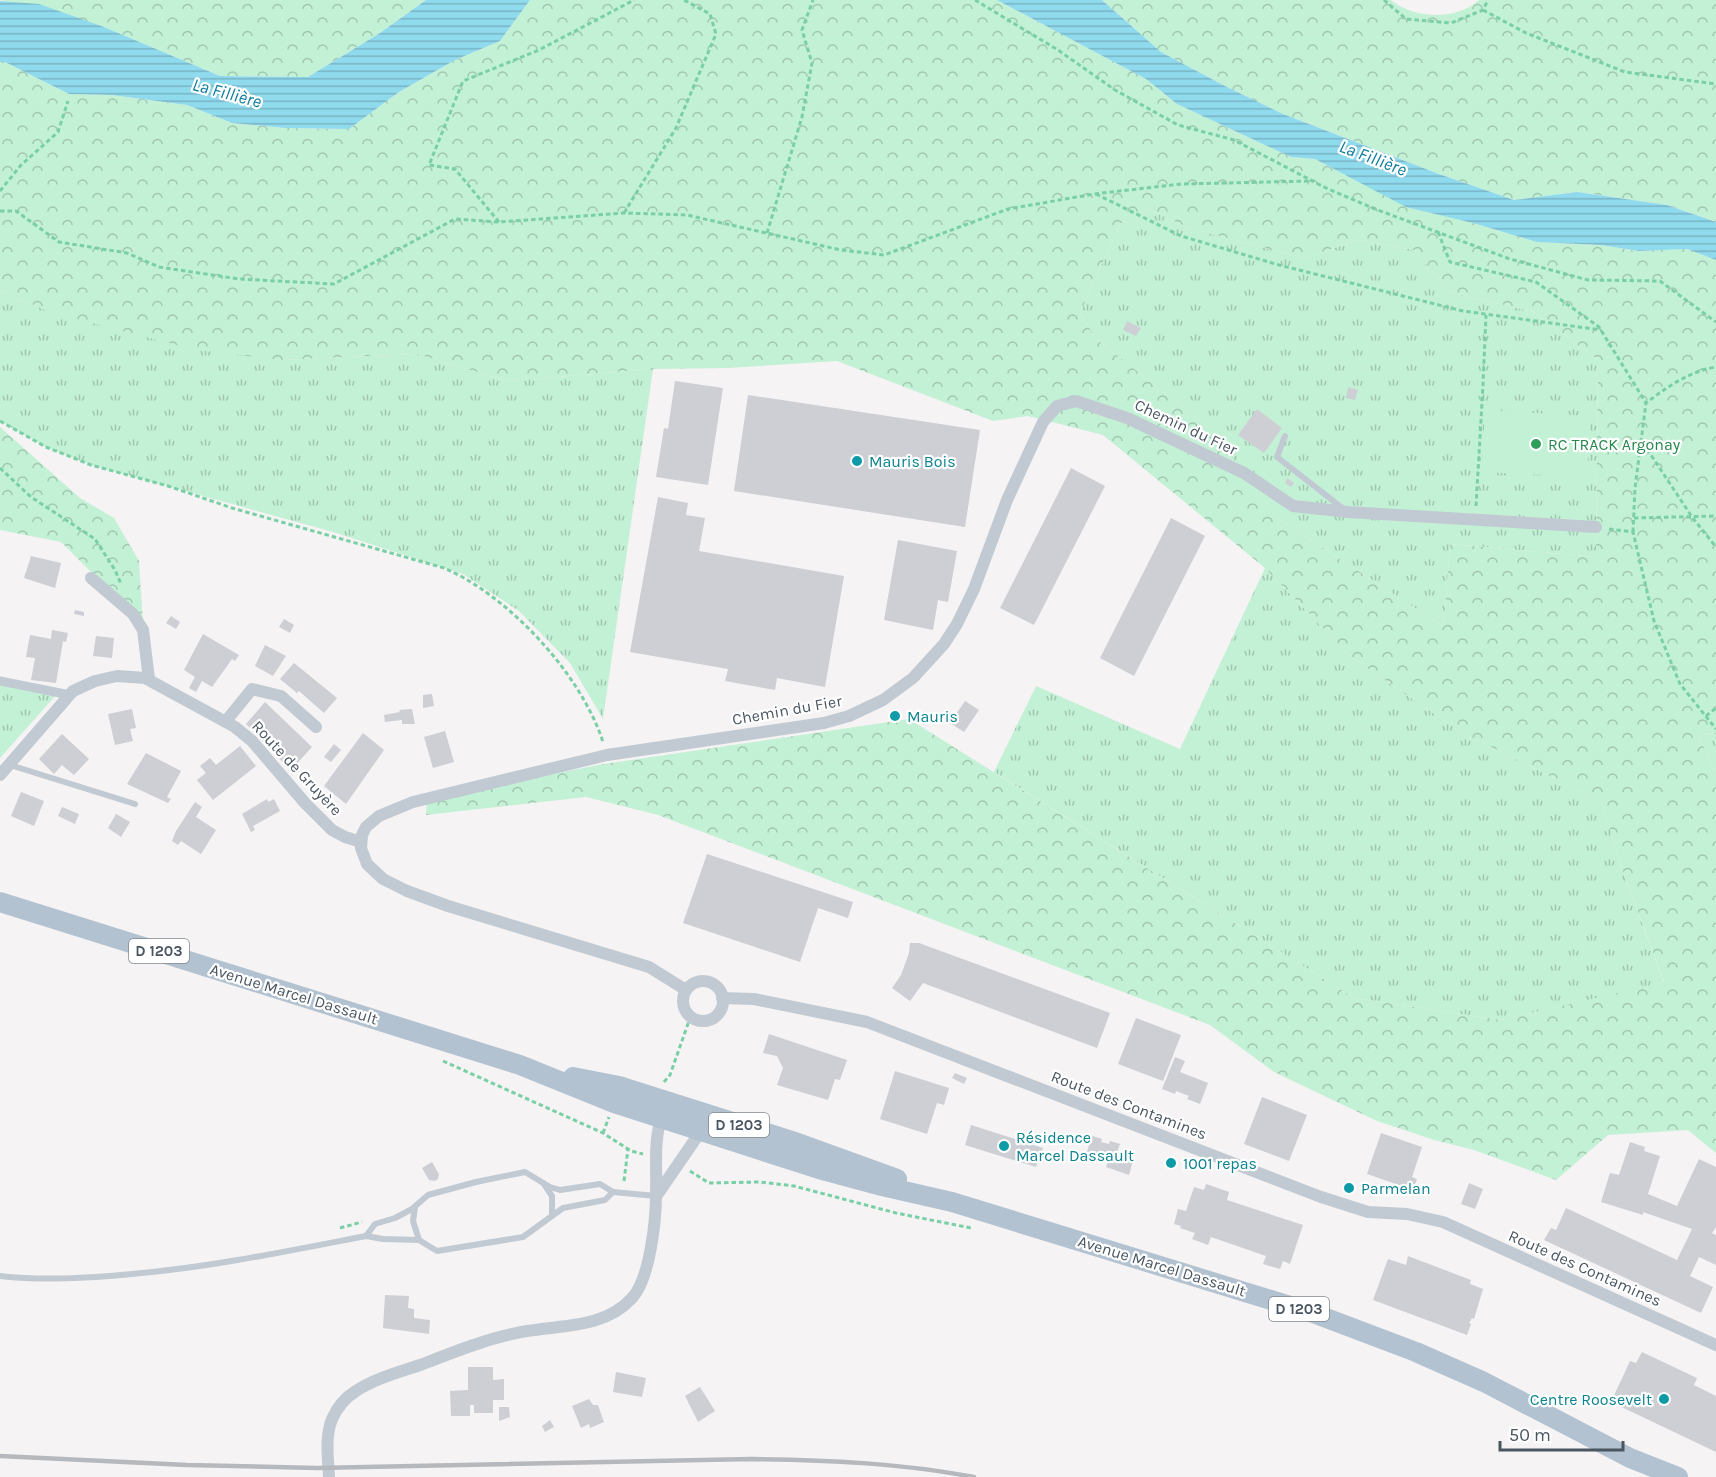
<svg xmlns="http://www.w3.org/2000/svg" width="1716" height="1477" font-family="Karla,sans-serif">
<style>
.grass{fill:url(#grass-tufts)}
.forest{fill:url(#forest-crowns);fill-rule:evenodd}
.pitch{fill:#c3f1d5}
.water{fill:url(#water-rules)}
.building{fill:#cdcfd5}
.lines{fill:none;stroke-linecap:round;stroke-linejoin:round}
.path{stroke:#7ad0a6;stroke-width:3;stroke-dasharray:4.5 3;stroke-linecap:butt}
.service{stroke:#c1cad2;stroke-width:6}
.pedestrian{stroke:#c1cad2;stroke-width:9}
.minor{stroke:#c1cad2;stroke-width:12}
.primary{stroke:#b3c2d1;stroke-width:20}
.rail{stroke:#b5b8bd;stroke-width:4.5}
.leisure-dot{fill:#2e9e5b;stroke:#fff;stroke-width:2}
.culture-dot{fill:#0f9aa8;stroke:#fff;stroke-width:2}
.labels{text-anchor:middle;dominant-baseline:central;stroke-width:4.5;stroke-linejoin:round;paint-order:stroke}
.shield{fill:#fff;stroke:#808990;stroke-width:1.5}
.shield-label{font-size:15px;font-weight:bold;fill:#4a5661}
.street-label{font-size:16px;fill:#4a5661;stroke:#fff}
.leisure-label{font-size:16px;fill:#27864d;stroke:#fff;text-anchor:start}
.culture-label{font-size:16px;fill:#0d838f;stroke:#fff;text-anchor:start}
.water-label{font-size:18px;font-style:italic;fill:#0c7c9b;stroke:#fff}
</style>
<defs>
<pattern id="grass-tufts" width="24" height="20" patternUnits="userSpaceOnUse" patternTransform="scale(1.5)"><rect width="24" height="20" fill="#c3f1d5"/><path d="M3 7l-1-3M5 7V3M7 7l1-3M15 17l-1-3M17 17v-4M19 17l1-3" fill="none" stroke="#a0c6b0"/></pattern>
<pattern id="forest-crowns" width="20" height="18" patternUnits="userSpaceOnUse" patternTransform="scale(1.5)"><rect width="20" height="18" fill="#c3f1d5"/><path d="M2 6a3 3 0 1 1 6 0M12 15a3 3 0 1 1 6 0" fill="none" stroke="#a0c6b0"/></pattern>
<pattern id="water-rules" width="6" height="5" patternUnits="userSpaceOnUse" patternTransform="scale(1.5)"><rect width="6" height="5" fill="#90daee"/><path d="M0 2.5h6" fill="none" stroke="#78b4c4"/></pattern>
</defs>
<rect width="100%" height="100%" fill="#f5f3f3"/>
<g class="grass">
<polygon points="1148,209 1189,228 1304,258 1358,240 1414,250 1449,292 1534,312 1598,360 1596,557 1450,544 1444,627 1280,520 1207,426 1096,339 1080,313 1120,224"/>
<polygon points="0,291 53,313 280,360 417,354 507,381 653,369 603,719 570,663 519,611 463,574 333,532 91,465 46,447 0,421"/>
<polygon points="1265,568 1351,657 1461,732 1602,802 1620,863 1664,983 1501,1020 1354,998 994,772 1036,686 1180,749"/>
<polygon points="0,684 56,695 0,758"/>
<polygon points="1698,733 1716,734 1716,777"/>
</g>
<g class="forest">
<polygon points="0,0 426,0 380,33 308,77 220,76 104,27"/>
<path d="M530 0H997L1146 79 1177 104 1291 157 1315 159 1357 181 1473 223 1537 242 1601 245 1639 251 1687 249 1716 260V734L1698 733 1716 777V1153L1688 1130 1608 1135 1556 1180 1474 1150 1434 1140 1377 1121 1274 1072 1210 1025 658 815 586 797 426 815 427 798 604 764 909 719 1354 998 1501 1020 1664 982 1620 863 1602 802 1461 732 1351 657 1265 568 1103 435 1028 416 993 421 837 361 728 368 653 369 507 381 417 354 280 360 192 349 53 313 0 291V62H5L69 94 112 95 187 105 232 123 285 128 349 129 399 92 455 60 500 41ZM1148 209 1189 228 1304 258 1358 240 1414 250 1449 292 1534 312 1598 360 1596 557 1450 544 1444 627 1280 520 1207 426 1096 339 1080 313 1120 224Z"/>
<path d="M1102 0H1391C1414 19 1456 21 1479 0H1716V222L1667 205 1577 192 1514 200 1439 174 1283 114 1225 86 1161 52Z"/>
<polygon points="0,427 80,498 114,518 139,561 143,624 61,542 0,530"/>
</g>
<polygon class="pitch" points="1485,410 1590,416 1587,477 1482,472"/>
<g class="water">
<polygon points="426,0 530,0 500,41 455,60 399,92 349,129 285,128 232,123 187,105 112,95 69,94 5,62 0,62 0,1 39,4 104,27 220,76 308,77 380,33"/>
<polygon points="997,0 1102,0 1161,52 1225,86 1283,114 1439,174 1514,200 1577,192 1667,205 1716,222 1716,260 1687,249 1639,251 1601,245 1537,242 1473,223 1406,207 1315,159 1291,157 1177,104 1146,79"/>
</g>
<g class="building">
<polygon points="1127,321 1141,328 1136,336 1123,330"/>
<polygon points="675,381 723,388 708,485 656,477 664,428 668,429"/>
<polygon points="1348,387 1358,390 1355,400 1346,398"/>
<polygon points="748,395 980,430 965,527 734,491"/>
<polygon points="1257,409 1282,428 1264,453 1238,435"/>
<polygon points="1071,468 1105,486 1034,625 1000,608"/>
<polygon points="1287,478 1294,483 1291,487 1285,483"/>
<polygon points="658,497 688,503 686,515 705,518 699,551 844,576 825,687 777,678 775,690 725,681 728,669 630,652"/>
<polygon points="1171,518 1205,536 1134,676 1100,658"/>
<polygon points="898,540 957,551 948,602 938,600 933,630 884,620"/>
<polygon points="31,556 61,563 55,588 24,578"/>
<polygon points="75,610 84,612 84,616 74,614"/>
<polygon points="171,616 180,622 176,629 166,623"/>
<polygon points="284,619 294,625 290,633 279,627"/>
<polygon points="52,630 68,633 66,642 63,641 56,683 31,680 35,658 26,657 30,635 51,639"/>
<polygon points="203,634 239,655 235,661 232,659 212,687 202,681 196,692 189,688 195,677 184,670"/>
<polygon points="96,636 114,638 112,658 93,656"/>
<polygon points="265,645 286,656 273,676 255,666"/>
<polygon points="294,663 337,698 324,713 299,691 297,693 280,679"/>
<polygon points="432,694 434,706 423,708 423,695"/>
<polygon points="965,701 979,710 964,732 950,723"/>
<polygon points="265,702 312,747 290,771 272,750 246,724"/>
<polygon points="132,709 136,728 130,729 133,741 115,745 108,714"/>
<polygon points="412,709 415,724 402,724 402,720 385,722 384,715 400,712 399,710"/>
<polygon points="897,711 900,715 892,720 889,716"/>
<polygon points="445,731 454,762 433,768 424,737"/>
<polygon points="363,733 384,750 346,804 324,786"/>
<polygon points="62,734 89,759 74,775 62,765 54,774 39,759"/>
<polygon points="334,744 341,750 331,762 324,757"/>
<polygon points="240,746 256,766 213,800 197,780 206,773 200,766 210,758 216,765"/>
<polygon points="146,753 181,771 167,797 171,799 168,803 127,784"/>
<polygon points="21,792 44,801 34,826 11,816"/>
<polygon points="267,799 268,802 274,799 280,811 253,826 255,830 251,832 242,814"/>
<polygon points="195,802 202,807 196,817 216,830 201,854 181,841 178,845 172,841 176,831"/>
<polygon points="62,807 79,814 75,824 58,816"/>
<polygon points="116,814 130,822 121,837 108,828"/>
<polygon points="707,854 853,902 848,918 818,908 800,962 683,923"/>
<polygon points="910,943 919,943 1110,1013 1097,1048 923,983 910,1001 892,988 901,975 909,953"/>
<polygon points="1136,1018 1181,1035 1163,1081 1118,1064"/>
<polygon points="769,1034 847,1060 840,1080 835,1079 828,1100 777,1085 783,1068 777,1056 763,1053"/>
<polygon points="1175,1057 1185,1061 1180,1072 1208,1083 1200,1104 1187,1099 1189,1096 1176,1091 1175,1094 1162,1089"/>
<polygon points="895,1071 949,1088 944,1105 937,1103 927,1134 880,1119"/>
<polygon points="955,1073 967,1078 964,1084 952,1078"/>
<polygon points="1262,1097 1307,1115 1289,1161 1244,1144"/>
<polygon points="971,1125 1043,1148 1036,1167 965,1145"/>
<polygon points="1381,1133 1422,1147 1412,1177 1417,1179 1413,1190 1367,1174"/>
<polygon points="1092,1136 1102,1139 1101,1142 1109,1144 1110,1141 1120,1144 1117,1152 1134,1157 1129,1175 1106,1167 1108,1162 1086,1155"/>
<polygon points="1630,1142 1645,1147 1644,1151 1660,1156 1648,1194 1677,1206 1699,1159 1716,1167 1716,1227 1712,1233 1716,1235 1716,1265 1699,1257 1690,1276 1713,1287 1701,1313 1544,1240 1551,1228 1556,1230 1566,1208 1677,1260 1692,1229 1643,1212 1643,1215 1601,1202 1610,1173 1619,1175"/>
<polygon points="1175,1159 1176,1166 1167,1167 1166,1161"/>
<polygon points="432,1162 439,1174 438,1179 435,1181 429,1180 422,1168"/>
<polygon points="1469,1183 1483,1189 1475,1209 1461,1204"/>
<polygon points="1206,1184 1229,1192 1227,1200 1303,1225 1290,1264 1283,1261 1280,1269 1263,1264 1266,1256 1211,1237 1208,1245 1192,1239 1195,1233 1180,1228 1181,1226 1174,1224 1178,1209 1186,1211 1194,1187 1204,1190"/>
<polygon points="1345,1184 1354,1187 1352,1193 1343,1190"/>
<polygon points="1408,1256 1471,1280 1470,1284 1483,1289 1474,1319 1472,1318 1469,1323 1471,1324 1467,1335 1373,1300 1388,1259 1406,1265"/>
<polygon points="385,1295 409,1296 408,1308 414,1309 414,1318 430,1320 429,1334 383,1328"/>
<polygon points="1642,1352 1697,1378 1694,1385 1716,1396 1716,1452 1611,1402 1630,1361 1636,1363"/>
<polygon points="468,1367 493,1367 493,1380 504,1379 504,1400 493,1400 493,1413 474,1413 474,1405 470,1405 470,1416 451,1416 450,1391 468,1390"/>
<polygon points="616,1372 646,1378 642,1397 613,1392"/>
<polygon points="700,1387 715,1411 698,1422 685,1396"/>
<polygon points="589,1399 593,1405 598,1405 604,1422 590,1428 589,1424 581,1428 572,1406"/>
<polygon points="499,1407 509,1407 510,1417 499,1421"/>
<polygon points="550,1420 554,1427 545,1432 542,1426"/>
</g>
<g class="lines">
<g class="path">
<polyline points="975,0 1058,50 1115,90 1178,125 1234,140 1326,188 1375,209 1510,259 1588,280 1660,281 1716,322"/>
<polyline points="1384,0 1406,19 1451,23 1483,10 1488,0"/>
<polyline points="1483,10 1526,33 1625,72 1716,84"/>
<polyline points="0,191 21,165 58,132 68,101"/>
<polyline points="1096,194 1181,236 1279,265 1463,311 1601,330"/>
<polyline points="0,211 16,211 59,242 127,253 159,267 239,279 334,284 455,219 499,222 624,213 687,215 841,250 884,255 1008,209 1094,194 1181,184 1312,181"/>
<polyline points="624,213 676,128 716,34 710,14 684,0"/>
<polyline points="499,222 455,169 429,165 463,81 539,50 634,0"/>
<polyline points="1438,232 1450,262 1536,282 1599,327 1646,403"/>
<polyline points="767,233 802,117 812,63 802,30 813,0"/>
<path d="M0 421 46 447 91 465 168 486 232 508 444 568C509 596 581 674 603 742"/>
<polyline points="1643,443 1692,517 1716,547"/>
<polyline points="0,468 31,497 95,539 115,570 121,584"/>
<polyline points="1476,506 1483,385 1486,315"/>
<polyline points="1634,518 1716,516"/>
<polyline points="1609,529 1633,532 1654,621 1680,684 1716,729"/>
<path d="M1633 532 1635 488 1646 403C1667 387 1690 371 1716 367"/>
<polyline points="1706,716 1716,708"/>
<polyline points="443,1061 603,1133 631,1151 643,1154"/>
<polyline points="664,1082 670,1075 690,1018"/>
<polyline points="603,1133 609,1117"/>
<polyline points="690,1171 709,1183 760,1182 794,1186 896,1213 971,1228"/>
<polyline points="624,1181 628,1149"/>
<polyline points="340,1228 362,1222"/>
</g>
<g class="service">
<polyline points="1285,436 1277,457 1345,510"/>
<polyline points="10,765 135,804"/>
<polyline points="544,1184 552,1196 552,1214"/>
<polyline points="415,1207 413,1221 419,1240"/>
<polyline points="366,1236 375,1224 395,1218 412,1209 428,1195 476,1182 525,1172 550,1187 560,1190 600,1184 613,1192 656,1196"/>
<path d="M0 1276C44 1281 88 1278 132 1274 211 1267 288 1251 366 1236L383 1239 419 1240 437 1251 523 1237 563 1208 605 1200 613 1192"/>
</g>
<polyline class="pedestrian" points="0,681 70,695"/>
<g class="minor">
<polyline points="91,578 133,614 143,630 149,679"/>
<polyline points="226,721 252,689 281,696 316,727"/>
<polyline points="0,775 73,691 95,681 117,676 145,678 235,727 252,741 305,803 332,830 345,837 361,842"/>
<circle cx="703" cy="1001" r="20"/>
<polyline points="686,990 649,967 448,906 407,891 383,879 367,864 361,848 362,835 366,827 379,816 413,802 607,755 824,723 849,716 883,700 913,678 944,644 957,624 974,589 1007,500 1043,422 1057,406 1076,401 1127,418 1244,473 1293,506 1348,512 1596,527"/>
<polyline points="722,998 754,999 867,1022 1321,1197 1368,1212 1407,1214 1443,1222 1716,1345"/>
<polyline points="657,1195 703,1128"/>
<path d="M329 1477C328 1458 325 1436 332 1419 337 1408 346 1397 356 1391 376 1378 400 1372 423 1364 456 1351 491 1337 527 1331 563 1325 605 1328 632 1298 650 1279 656 1220 656 1194 657 1167 653 1138 663 1113"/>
</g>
<g class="primary">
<polyline points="0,902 520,1065 614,1103 819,1169 882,1186 952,1202 1313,1313 1416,1352 1484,1382 1630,1458 1678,1477"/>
<polyline points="573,1077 619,1086 792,1141 897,1179"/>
</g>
<path class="rail" d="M0 1456 187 1465 317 1468 751 1459C827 1460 900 1463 974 1477"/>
</g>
<circle class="leisure-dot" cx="1536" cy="444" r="6"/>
<g class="culture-dot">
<circle cx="857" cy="461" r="6"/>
<circle cx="895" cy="716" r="6"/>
<circle cx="1004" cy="1146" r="6"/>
<circle cx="1171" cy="1163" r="6"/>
<circle cx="1349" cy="1188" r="6"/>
<circle cx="1664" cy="1399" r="6"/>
</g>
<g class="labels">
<g class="shield">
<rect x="129" y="939" width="60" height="24" rx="4.5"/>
<rect x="709" y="1113" width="60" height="24" rx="4.5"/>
<rect x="1269" y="1297" width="60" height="24" rx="4.5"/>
</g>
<g class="shield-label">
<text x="159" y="951">D 1203</text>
<text x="739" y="1125">D 1203</text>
<text x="1299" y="1309">D 1203</text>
</g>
<g class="street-label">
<text transform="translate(1186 427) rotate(25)">Chemin du Fier</text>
<text transform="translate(787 710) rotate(-10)">Chemin du Fier</text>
<text transform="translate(297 768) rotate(47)">Route de Gruyère</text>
<text transform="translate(294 994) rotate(17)">Avenue Marcel Dassault</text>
<text transform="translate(1129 1105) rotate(21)">Route des Contamines</text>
<text transform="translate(1162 1266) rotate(17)">Avenue Marcel Dassault</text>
<text transform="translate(1585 1268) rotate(24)">Route des Contamines</text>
</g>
<g class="leisure-label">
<text x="1548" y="444">RC TRACK Argonay</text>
</g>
<g class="culture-label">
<text x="869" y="461">Mauris Bois</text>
<text x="907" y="716">Mauris</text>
<text x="1016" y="1137">Résidence<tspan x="1016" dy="18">Marcel Dassault</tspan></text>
<text x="1183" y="1163">1001 repas</text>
<text x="1361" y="1188">Parmelan</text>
<text x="1652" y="1399" text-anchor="end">Centre Roosevelt</text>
</g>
<g class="water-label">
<text transform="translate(227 93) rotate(15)">La Fillière</text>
<text transform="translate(1373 158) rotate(21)">La Fillière</text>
</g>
</g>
<path d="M1500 1441v9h123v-9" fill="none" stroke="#4a5661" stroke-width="3"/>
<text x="1509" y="1441" font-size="18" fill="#4a5661" stroke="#ffffff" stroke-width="4.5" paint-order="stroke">50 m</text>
</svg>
